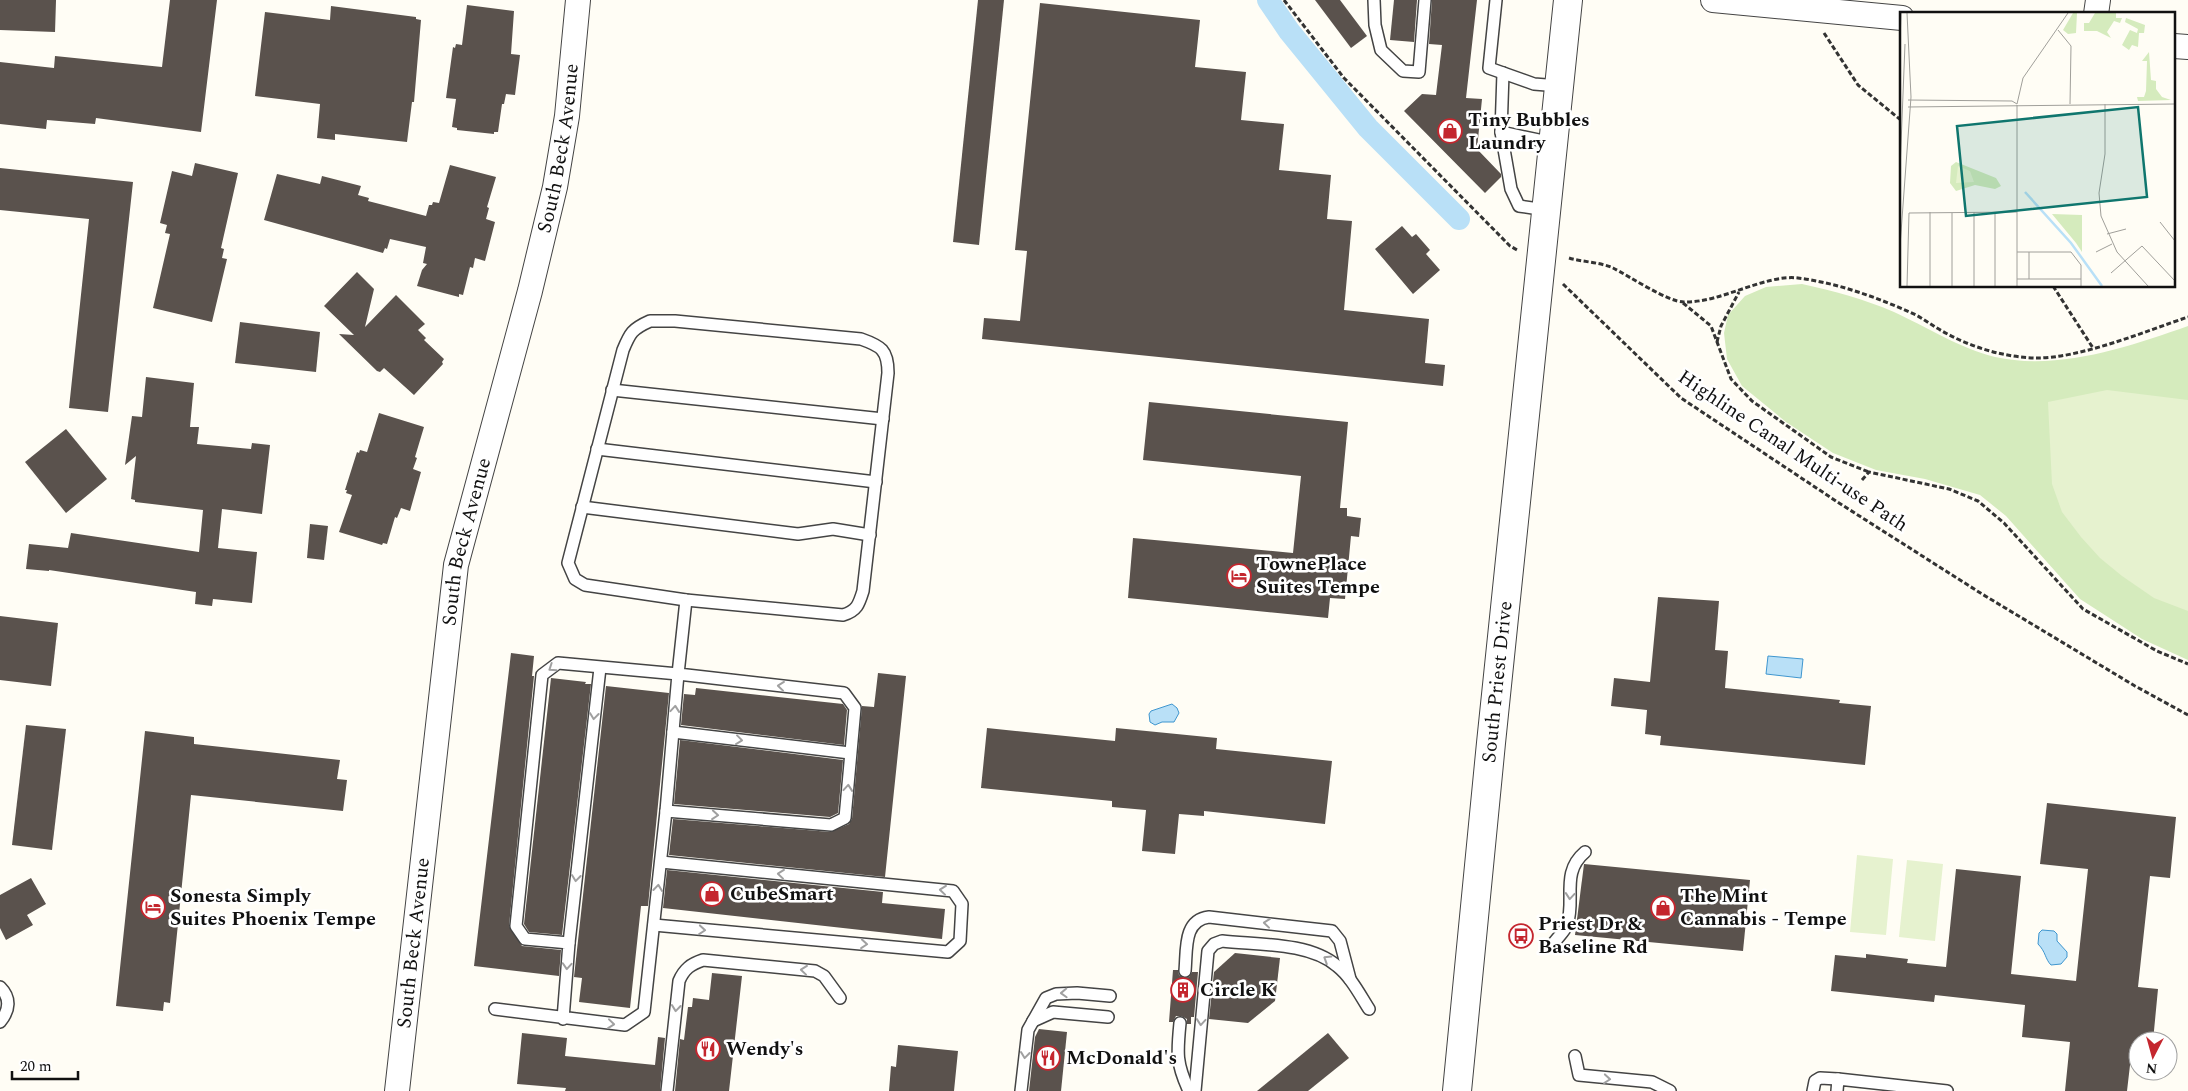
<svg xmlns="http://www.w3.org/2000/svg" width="2188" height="1091" font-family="Spectral,serif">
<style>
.green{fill:#d5ebbd}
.pitch{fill:#e6f2cf}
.water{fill:#b9e0f7;stroke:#3f96cf}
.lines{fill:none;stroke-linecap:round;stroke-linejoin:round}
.canal{stroke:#b9e0f7;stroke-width:22}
.building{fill:#5a524d}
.service-casing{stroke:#444;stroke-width:14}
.minor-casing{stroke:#444;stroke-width:26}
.tertiary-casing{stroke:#444;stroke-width:30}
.path{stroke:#333;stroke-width:3;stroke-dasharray:5 2.5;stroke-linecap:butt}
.service{stroke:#fff;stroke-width:11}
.minor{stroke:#fff;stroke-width:24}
.tertiary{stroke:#fff;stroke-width:28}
.oneway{stroke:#a0a0a0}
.labels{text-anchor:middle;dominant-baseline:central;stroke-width:5;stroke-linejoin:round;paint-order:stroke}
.poi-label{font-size:20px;font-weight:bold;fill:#111;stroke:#fff;text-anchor:start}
.street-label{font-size:20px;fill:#111;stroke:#fff}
.inset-river{fill:none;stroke:#b9e0f7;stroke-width:2.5}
.inset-road{fill:none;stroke:#a09f9a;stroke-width:1}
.view{fill:#0f766e;fill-opacity:0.15;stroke:#0f766e;stroke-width:2.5}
.inset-edge{fill:none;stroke:#111;stroke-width:2.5}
</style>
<rect width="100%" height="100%" fill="#fffdf5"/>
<path class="green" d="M1802 284C1834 291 1864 299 1894 312 1925 326 1961 349 1995 357 2059 371 2128 347 2188 326V660L2142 639 2080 599 2006 516 1980 495 1925 479 1876 470 1833 453 1786 422 1742 386 1727 359 1724 333 1728 315 1745 296 1766 287Z"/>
<g class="pitch">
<polygon points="2107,390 2188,400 2188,611 2154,598 2122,576 2100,558 2081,537 2062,512 2052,484 2048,402"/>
<polygon points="1857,855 1893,859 1886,935 1850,932"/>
<polygon points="1907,860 1943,864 1935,941 1899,937"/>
</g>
<g class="water">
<polygon points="1768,656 1803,659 1801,678 1766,674"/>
<polygon points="1172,704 1177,708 1179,713 1174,722 1162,722 1155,725 1150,722 1149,714 1151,711"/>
<path d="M2042 930 2054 931 2057 934V941L2067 952V957L2061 964 2051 965C2045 959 2046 952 2038 944L2039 933Z"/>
</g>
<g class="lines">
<polyline class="canal" points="1268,0 1289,31 1368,128 1459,219"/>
</g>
<g class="building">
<polygon points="0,0 56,0 55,32 0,30"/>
<polygon points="170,0 217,0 201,132 96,118 95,124 47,120 46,129 0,124 0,62 54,68 55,56 162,67"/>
<polygon points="978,0 1004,0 979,245 953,242"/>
<polygon points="1315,0 1340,0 1367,36 1351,48"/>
<polygon points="1394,0 1417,0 1414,42 1390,40"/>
<polygon points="1432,0 1477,0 1466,98 1482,99 1477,149 1501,174 1501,177 1485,193 1404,111 1422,94 1436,95 1442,45 1429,44"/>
<polygon points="1040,3 1200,20 1195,67 1246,72 1241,120 1284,124 1279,170 1331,175 1327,219 1352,221 1344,310 1429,319 1425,363 1445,365 1443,386 982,339 984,318 1020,321 1027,251 1015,250"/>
<polygon points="467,5 514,11 511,54 520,55 515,95 506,94 504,104 502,104 498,132 494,132 494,134 457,130 457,128 452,127 456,99 446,98 453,47 455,48 456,44 462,45"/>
<polygon points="331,6 416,17 416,19 421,20 414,102 412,102 407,142 335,134 335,140 317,138 320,104 255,96 265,12 330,20"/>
<polygon points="195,163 238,173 221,248 224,249 222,258 227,259 212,322 153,308 170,234 165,233 167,225 160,223 172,171 192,176"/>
<polygon points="450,165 496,177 487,207 489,208 486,219 495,222 485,261 475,258 473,268 470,267 463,295 459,294 459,297 417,286 422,270 427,264 423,263 426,247 390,239 387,249 385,248 383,253 264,220 277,174 320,184 322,176 361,186 358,195 369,198 368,201 426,216 429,205 432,205 433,202 439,203"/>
<polygon points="0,168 133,182 108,412 69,408 89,219 0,210"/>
<polygon points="1402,226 1412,237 1416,234 1430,250 1426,254 1440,270 1413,294 1375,249"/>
<polygon points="357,272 374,289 365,327 396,295 425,324 418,330 426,338 424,340 444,359 442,362 443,364 414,395 384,368 380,372 377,371 339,334 354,335 324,306"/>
<polygon points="240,322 320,332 316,372 235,363"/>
<polygon points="146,377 194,383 190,427 199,427 197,444 251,449 252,443 270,445 262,514 222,509 218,548 257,552 252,603 213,599 212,606 195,604 196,592 49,570 49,571 26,569 29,544 68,548 71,533 199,552 203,510 135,502 135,500 131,499 136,456 125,465 132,416 142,417"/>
<polygon points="1149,402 1348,422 1340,508 1347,508 1347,516 1361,518 1359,537 1351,536 1345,599 1330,598 1328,618 1128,598 1133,538 1293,553 1301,476 1143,460"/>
<polygon points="379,413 424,427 415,457 417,458 413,469 421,472 410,511 401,508 397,518 395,517 387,544 383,543 382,545 339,532 352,495 346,493 347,490 345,490 357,452 359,453 360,450 367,452"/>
<polygon points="66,429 107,479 66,513 25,462"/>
<polygon points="310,524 328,526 324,560 307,558"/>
<polygon points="1658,597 1719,601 1715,650 1728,651 1725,688 1840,700 1839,703 1871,706 1865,765 1660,745 1661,736 1645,734 1647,710 1611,706 1614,678 1650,682"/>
<polygon points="0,616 58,623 51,686 0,680"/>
<polygon points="511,653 534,656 532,676 534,676 509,926 522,946 561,950 559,976 474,966"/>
<polygon points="878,673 906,676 885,877 669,855 673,819 830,832 849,824 852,819 862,706 874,707"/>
<polygon points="551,678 586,682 585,684 591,684 562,935 529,932 524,924"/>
<polygon points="606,686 669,693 648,906 641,906 630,1008 579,1002 582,978 574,977"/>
<polygon points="696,688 843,704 847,710 844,745 681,725 684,694 695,695"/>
<polygon points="26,725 66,729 52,850 12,845"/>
<polygon points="987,728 1115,741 1116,728 1217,738 1216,749 1332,761 1325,824 1204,811 1204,816 1179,814 1175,854 1142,851 1146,810 1112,807 1112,801 981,788"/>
<polygon points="145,731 194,737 194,744 340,760 337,779 347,780 343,811 191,795 170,1003 164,1002 163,1011 116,1006"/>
<polygon points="680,740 843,760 838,813 830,817 674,804"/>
<polygon points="2047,803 2176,817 2170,878 2150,876 2138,987 2158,989 2153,1041 2138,1041 2138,1049 2132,1048 2127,1091 2065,1091 2070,1042 2022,1037 2025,1005 1935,995 1934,1002 1831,991 1835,955 1866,958 1866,954 1908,959 1907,963 1946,967 1956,869 2021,876 2011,974 2076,981 2088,869 2040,864"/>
<polygon points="1584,864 1750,880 1743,951 1575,935"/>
<polygon points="667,870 883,892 882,903 945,909 942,939 663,908"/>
<polygon points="31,878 46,904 27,915 33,925 6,940 0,928 0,895"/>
<polygon points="1235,953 1280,958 1275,1001 1248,1023 1209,1019 1214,972"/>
<polygon points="1173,970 1178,970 1179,975 1184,978 1189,977 1192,972 1198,972 1194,1017 1191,1017 1191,1024 1187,1024 1187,1019 1181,1016 1176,1016 1173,1022 1169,1022"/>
<polygon points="712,973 742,976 729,1091 675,1091 680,1039 684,1040 688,1007 692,1007 693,998 709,1000"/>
<polygon points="1039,1029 1067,1032 1061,1091 1029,1091 1035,1037"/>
<polygon points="522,1033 567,1038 565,1056 655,1065 658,1037 665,1038 660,1091 565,1091 566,1088 517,1084"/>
<polygon points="1328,1033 1349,1058 1308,1091 1257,1091"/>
<polygon points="898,1045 958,1051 954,1091 889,1091 891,1066 896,1067"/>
</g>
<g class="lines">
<g class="service-casing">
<g id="service">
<polyline points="1374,0 1375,25 1381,50 1403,71 1419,72 1425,0"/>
<polyline points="1496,0 1489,68 1534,84 1559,86"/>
<polyline points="1503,73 1501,132 1553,143"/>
<polyline points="1501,132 1511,189 1519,206 1546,210"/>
<path d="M650 321H675L861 339C881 346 888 350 888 373L863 591C859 604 857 611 843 615L686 600 585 585 575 579 568 563 623 350C630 333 632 329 650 321Z"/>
<polyline points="612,390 883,419"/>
<polyline points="597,449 876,482"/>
<polyline points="582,507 798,534 833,529 870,535"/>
<polyline points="673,732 850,753"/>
<polyline points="666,811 831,825 845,818 855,708 844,693 678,674 686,600"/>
<polyline points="654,925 948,952 960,941 962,904 953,891 661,862"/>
<polyline points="569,943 600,668"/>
<path d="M1553 944C1557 938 1565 931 1567 925 1576 900 1560 873 1585 852"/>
<path d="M1185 971C1187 950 1183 920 1209 917L1332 931 1340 941 1350 979"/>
<path d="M0 987C11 998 10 1010 0 1022"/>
<polyline points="495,1009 625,1025 644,1012 666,811 678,674 558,663 542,675 516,926 525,939 569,943 563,1019"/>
<polyline points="1033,1021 1053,1012 1108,1017"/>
<path d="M1180 1023C1177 1053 1176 1063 1189 1091"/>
<polyline points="1575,1056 1579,1075 1652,1082 1670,1091"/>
<path d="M667 1091 679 981C684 969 691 964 703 960L815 971 824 976 840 998"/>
<polyline points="1021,1091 1028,1030 1046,998 1056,994 1077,993 1110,996"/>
<path d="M1195 1091 1208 951 1214 944 1222 941C1257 945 1309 942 1337 966 1351 977 1360 995 1369 1009"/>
<polyline points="1813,1091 1815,1081 1820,1078 1838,1079"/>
<polyline points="1837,1091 1838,1079 1947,1091"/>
</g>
</g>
<g class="minor-casing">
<g id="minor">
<polyline points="1713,0 1902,18"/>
<polyline points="2096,14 2098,0"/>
<polyline points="2174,46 2188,47"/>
<path id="s1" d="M397 1091 456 565 530 291 555 187 567 116 578 0"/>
</g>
</g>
<g class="tertiary-casing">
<g id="tertiary">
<path id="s2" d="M1457 1091 1491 743 1568 0"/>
</g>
</g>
<g class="path">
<polyline points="1284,0 1344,78 1510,246 1519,251"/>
<polyline points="1824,33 1858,85 1902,121"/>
<path d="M1569 258C1582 262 1600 262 1613 268 1629 276 1668 302 1684 302 1721 303 1765 274 1798 278 1838 283 1879 298 1916 315 1925 320 1933 326 1942 331 1970 347 2003 357 2035 358 2079 359 2146 331 2188 317"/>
<polyline points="1563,284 1681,398 1839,503 1982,594 2135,686 2188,715"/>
<polyline points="2053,286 2093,348"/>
<polyline points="1683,303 1711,326 1731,379 1752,401 1831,457 1869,472"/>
<polyline points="1717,342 1721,326 1739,292"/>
<polyline points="1862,480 1869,472 1949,489 1978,501 2004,523 2083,609 2157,651 2188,664"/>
</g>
<use href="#service" class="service"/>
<use href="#minor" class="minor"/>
<use href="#tertiary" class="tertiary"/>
</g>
<defs><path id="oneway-chevron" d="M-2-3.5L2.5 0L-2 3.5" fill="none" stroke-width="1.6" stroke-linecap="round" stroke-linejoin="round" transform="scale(1.25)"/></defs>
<g class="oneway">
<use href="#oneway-chevron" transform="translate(552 668) rotate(146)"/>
<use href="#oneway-chevron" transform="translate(781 686) rotate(-174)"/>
<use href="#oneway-chevron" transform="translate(675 709) rotate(-85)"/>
<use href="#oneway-chevron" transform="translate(594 716) rotate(97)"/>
<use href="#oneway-chevron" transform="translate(739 740) rotate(7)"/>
<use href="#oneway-chevron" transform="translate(848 788) rotate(-85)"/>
<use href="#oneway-chevron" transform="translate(715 815) rotate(5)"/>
<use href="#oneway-chevron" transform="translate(781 874) rotate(-174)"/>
<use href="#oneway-chevron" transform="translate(576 878) rotate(97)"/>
<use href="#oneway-chevron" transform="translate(658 888) rotate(-84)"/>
<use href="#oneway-chevron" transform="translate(943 890) rotate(-174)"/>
<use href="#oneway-chevron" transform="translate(1570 896) rotate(95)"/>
<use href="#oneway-chevron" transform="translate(1267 923) rotate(-174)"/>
<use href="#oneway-chevron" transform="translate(702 930) rotate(5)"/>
<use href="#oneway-chevron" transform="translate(864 944) rotate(5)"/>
<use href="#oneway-chevron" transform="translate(1327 959) rotate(-148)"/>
<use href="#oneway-chevron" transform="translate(567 966) rotate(94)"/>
<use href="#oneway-chevron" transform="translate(804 970) rotate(-174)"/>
<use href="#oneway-chevron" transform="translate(1064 993) rotate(178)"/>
<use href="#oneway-chevron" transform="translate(676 1008) rotate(96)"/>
<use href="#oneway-chevron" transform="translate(1201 1022) rotate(95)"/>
<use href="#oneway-chevron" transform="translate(611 1024) rotate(6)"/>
<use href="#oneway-chevron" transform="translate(1025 1055) rotate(97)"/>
<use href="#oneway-chevron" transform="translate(1607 1079) rotate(5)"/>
</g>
<defs>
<g id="shop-ring" transform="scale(1.25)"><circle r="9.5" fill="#fff" stroke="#c4262e" stroke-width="1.5"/><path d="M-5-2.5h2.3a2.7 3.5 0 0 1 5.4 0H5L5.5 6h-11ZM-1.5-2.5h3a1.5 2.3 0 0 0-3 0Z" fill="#c4262e"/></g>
<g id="hotel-ring" transform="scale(1.25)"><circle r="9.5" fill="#fff" stroke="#c4262e" stroke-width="1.5"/><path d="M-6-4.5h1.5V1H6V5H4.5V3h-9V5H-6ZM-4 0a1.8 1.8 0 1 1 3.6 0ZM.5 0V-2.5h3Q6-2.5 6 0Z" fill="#c4262e"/></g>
<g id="bus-ring" transform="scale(1.25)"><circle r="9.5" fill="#fff" stroke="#c4262e" stroke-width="1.5"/><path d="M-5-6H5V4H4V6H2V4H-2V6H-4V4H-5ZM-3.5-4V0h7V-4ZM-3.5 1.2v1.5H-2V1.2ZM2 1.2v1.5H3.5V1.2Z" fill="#c4262e"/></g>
<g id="building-ring" transform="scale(1.25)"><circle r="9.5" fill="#fff" stroke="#c4262e" stroke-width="1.5"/><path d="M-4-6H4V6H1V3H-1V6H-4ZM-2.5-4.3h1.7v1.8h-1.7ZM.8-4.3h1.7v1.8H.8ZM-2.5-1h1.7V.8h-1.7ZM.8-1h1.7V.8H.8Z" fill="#c4262e"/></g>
<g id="restaurant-ring" transform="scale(1.25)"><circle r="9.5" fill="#fff" stroke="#c4262e" stroke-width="1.5"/><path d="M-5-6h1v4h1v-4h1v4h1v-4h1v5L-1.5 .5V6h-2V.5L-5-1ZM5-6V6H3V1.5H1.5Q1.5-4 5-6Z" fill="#c4262e"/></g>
</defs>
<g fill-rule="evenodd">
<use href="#shop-ring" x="1450" y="131"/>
<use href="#hotel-ring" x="1239" y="576"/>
<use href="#shop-ring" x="712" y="894"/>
<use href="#hotel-ring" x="153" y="907"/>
<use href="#shop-ring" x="1663" y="908"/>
<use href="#bus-ring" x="1521" y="936"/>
<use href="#building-ring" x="1183" y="990"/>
<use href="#restaurant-ring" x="708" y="1049"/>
<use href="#restaurant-ring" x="1048" y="1058"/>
</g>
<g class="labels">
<g class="poi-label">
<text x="1468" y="120">Tiny Bubbles<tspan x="1468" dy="23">Laundry</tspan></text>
<text x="1256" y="564">TownePlace<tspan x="1256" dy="23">Suites Tempe</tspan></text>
<text x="730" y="894">CubeSmart</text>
<text x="170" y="896">Sonesta Simply<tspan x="170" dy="23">Suites Phoenix Tempe</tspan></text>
<text x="1680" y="896">The Mint<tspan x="1680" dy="23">Cannabis - Tempe</tspan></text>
<text x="1538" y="924">Priest Dr &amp;<tspan x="1538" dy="23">Baseline Rd</tspan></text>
<text x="1200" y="990">Circle K</text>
<text x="726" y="1049">Wendy's</text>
<text x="1066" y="1058">McDonald's</text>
</g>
<g class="street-label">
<text stroke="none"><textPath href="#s1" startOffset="959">South Beck Avenue</textPath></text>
<text transform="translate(1793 451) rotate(34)">Highline Canal Multi-use Path</text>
<text stroke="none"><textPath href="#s1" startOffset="554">South Beck Avenue</textPath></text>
<text stroke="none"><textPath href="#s2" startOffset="411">South Priest Drive</textPath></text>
<text stroke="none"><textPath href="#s1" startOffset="149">South Beck Avenue</textPath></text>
</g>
</g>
<g transform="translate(1900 12)">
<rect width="275" height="275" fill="#fffdf5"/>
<path d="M173 1H177L176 21 168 22 163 18ZM195 1H216V6H222L220 11 214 9 207 20 211 26 197 19H184V11H189ZM226 6 245 13 244 21H239L238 35 232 33 229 38 222 33 230 18 237 21 238 17 225 10ZM249 40 251 68 256 69V77L262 85 271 88 238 89 237 85H244L246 79 247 49H242ZM56 150 96 166 101 174 95 177 75 173 56 179 50 171 51 154ZM152 202 182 203V240L176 231Z" fill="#d5ebbd"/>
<path d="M58 154 70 159 74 170 56 171Z" fill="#e6f2cf"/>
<path class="inset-river" d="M125 180 171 231 202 274"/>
<path class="inset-road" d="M158 18 171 34 170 92M0 32 1 1M8 88 112 89 117 92M117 92 123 66 168 1M205 92V142L199 181 201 204 217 240 248 274M117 93V274M8 95 275 92M0 158 5 32M74 200V274M95 200V274M260 210 275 229M207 222 226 217M0 234 11 85 7 1M117 240H171L181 253V274M129 240V267M196 240 212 232M211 261 242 234 275 269M117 267H181M7 274 9 201 117 200M30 274V200M52 274V201"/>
<path class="view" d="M238 95 247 185 66 204 57 114Z"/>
<rect width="275" height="275" class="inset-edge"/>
</g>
<g transform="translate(2153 1056) rotate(186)"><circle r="24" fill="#ffffff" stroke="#a0a0a0"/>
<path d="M0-4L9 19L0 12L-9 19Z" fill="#c4262e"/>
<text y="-8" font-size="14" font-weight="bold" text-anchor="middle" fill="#111111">N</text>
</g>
<path d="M12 1071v8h66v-8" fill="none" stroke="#111111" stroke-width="2.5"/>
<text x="20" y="1071" font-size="15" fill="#111111" stroke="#ffffff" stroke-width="4" paint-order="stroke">20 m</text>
</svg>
